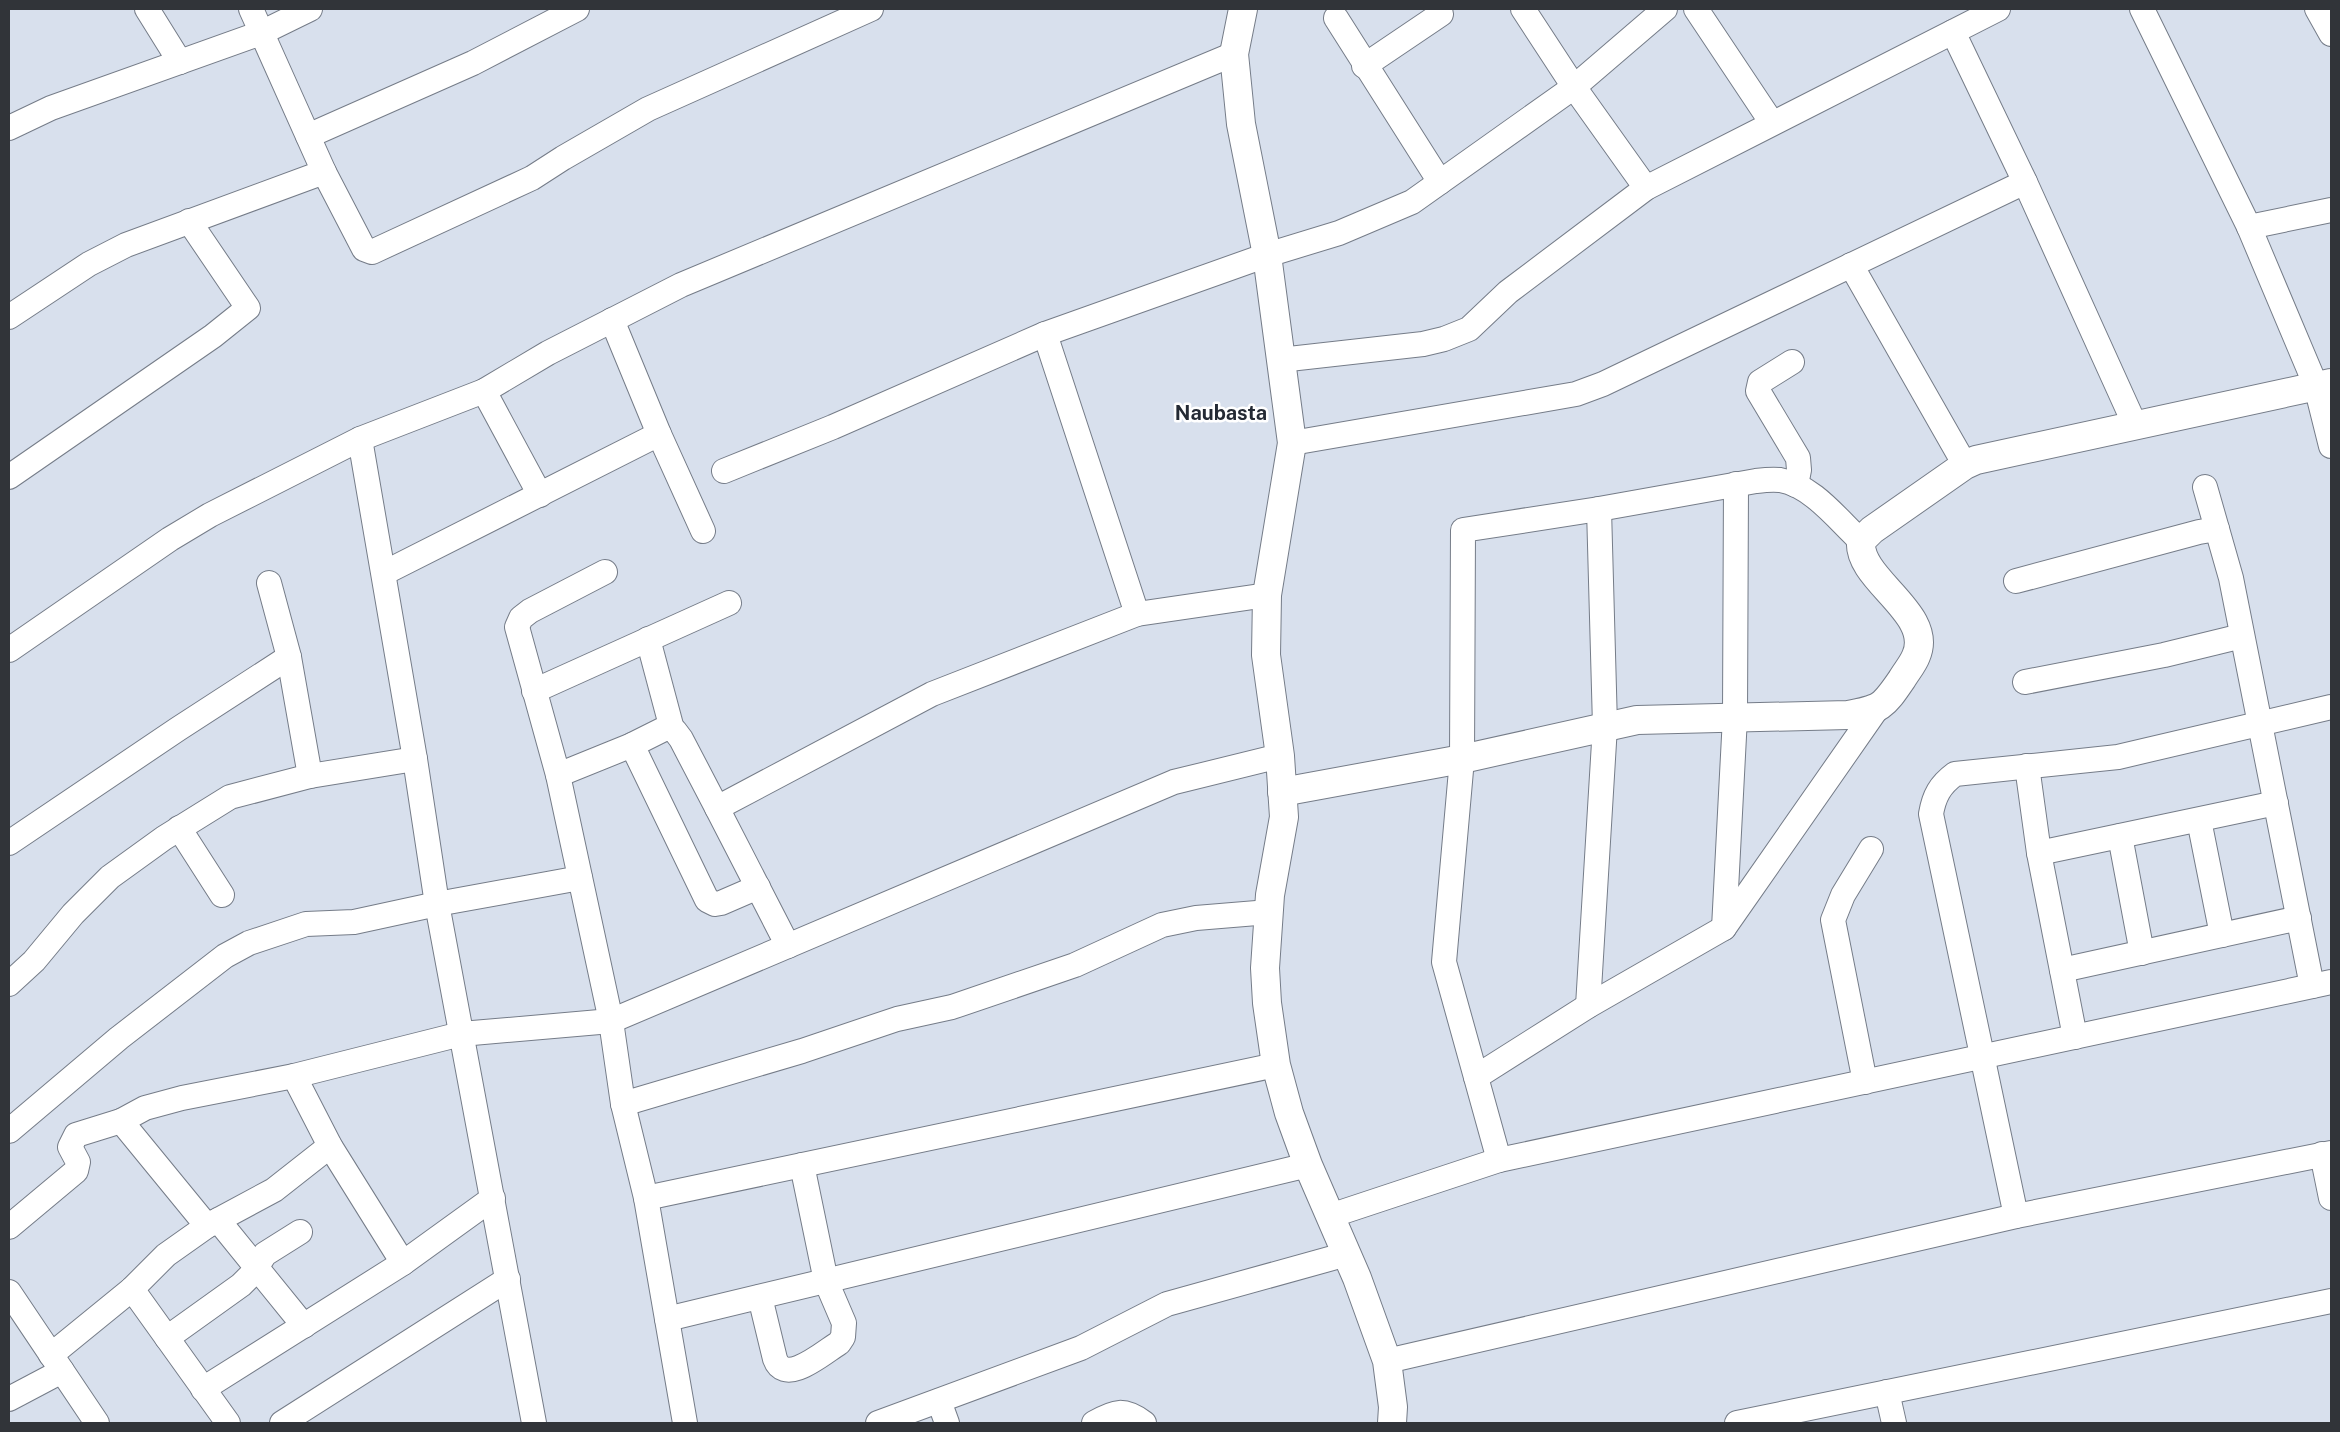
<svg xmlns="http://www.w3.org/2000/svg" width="2340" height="1432" font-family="'Public Sans',sans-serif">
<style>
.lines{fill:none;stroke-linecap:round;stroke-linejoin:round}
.street-casing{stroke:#757c88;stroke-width:26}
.secondary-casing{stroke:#757c88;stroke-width:30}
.street{stroke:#fff;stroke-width:24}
.secondary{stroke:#fff;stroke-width:28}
.labels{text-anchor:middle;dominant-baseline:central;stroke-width:5;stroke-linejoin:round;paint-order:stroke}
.district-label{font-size:20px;font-weight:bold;fill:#242a34;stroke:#fff}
</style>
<rect width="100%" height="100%" fill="#d8e0ed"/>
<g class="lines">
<g class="street-casing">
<g id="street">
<polyline points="147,9 180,62"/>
<polyline points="251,9 324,172 364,249 372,252 532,178 563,158 648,109 871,9"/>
<polyline points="1523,9 1574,87 1646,188"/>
<polyline points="1696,9 1772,123"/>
<polyline points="2142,9 2249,227 2316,386 2331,446"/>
<polyline points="2317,9 2331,34"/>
<polyline points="1336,18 1440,182"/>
<polyline points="1953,32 2025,182 2135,425"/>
<polyline points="1364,66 1441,14"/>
<polyline points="9,128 51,108 261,33 310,9"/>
<polyline points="308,136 473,63 577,9"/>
<polyline points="2249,227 2331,210"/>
<polyline points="1851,265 1965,465"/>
<polyline points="9,317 89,264 126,245 324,172"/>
<polyline points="612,320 659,434 703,531"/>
<polyline points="1045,334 1137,614"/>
<polyline points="1280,360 1423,344 1444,339 1469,329 1508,292 1646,188 1998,9"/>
<polyline points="1792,362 1760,382 1758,391 1798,458 1799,470 1796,485"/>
<polyline points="484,391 540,495"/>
<polyline points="360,439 415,759 437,904 534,1423"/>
<polyline points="1292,443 1576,394 1603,384 2025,182"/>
<polyline points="724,471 833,427 1045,334 1267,255 1339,233 1412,202 1574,87 1665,9"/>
<polyline points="9,477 213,336 248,308 189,221"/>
<polyline points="2205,487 2231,578 2312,986"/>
<path d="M1861 541C1837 519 1813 486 1780 480 1772 479 1764 480 1756 481L1599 509 1463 530 1462 759 1444 962 1499 1160 2331 982"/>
<polyline points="605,572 530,611 521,618 517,627 558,775 611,1021 623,1104 646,1198 685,1423"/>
<polyline points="384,573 659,434"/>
<polyline points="2016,581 2199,532 2217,529"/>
<polyline points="269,583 289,657 310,776"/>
<polyline points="648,639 672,729"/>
<polyline points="9,650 170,539 210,515 360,439 484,391 548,353 681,285 1234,54"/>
<polyline points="2025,682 2164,655 2242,636"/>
<polyline points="534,691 729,603"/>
<polyline points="632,745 707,900 715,904 721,903 758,887"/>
<polyline points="2027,766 2039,853 2075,1037"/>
<polyline points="558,775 632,745 668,727 675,731 681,739 717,808 932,694 1137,614 1267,595"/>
<polyline points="717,808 788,946"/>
<polyline points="2199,820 2222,935"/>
<polyline points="179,828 222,895"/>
<polyline points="2120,836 2142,953"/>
<polyline points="9,843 178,729 289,657"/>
<polyline points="2039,853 2276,803"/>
<polyline points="1724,928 1735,717 1736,484"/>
<polyline points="2062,970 2299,918"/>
<polyline points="9,984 34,961 73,914 110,877 164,838 230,797 310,776 415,759"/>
<polyline points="1588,1006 1605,726 1599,509"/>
<polyline points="294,1076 330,1146 403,1263"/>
<polyline points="1476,1077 1588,1006 1724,928 1876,710"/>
<polyline points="1865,1082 1833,920 1843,895 1871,849"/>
<polyline points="623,1104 802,1051 897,1019 952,1007 1075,965 1162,925 1196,918 1269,912"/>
<polyline points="9,1131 119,1038 225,956 249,943 306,924 354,922 437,904 580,878"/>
<polyline points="2322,1154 2331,1198"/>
<polyline points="646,1198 1276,1065"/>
<polyline points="1330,1216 1499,1160"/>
<path d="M2016 1216 1931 814C1934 796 1940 785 1955 774L2118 757 2331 707"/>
<polyline points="218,1220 304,1326"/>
<polyline points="207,1226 121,1121 145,1108 182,1098 294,1076 461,1034 611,1021 1174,782 1280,756"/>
<polyline points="9,1227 76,1171 78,1162 70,1147 76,1135 121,1121"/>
<polyline points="132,1289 228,1423"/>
<polyline points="9,1292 97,1423"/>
<path d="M760 1297 775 1359C785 1387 824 1352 839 1343L843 1337 844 1323 826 1281 802 1165"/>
<polyline points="667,1319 1308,1165"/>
<polyline points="167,1338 241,1285 252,1274 265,1254 300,1232"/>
<polyline points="51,1355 132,1289 166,1255 207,1226 274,1190 330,1146"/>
<polyline points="1387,1361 2016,1216 2331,1153"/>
<polyline points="203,1389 403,1263 493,1198"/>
<polyline points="1887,1392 1894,1423"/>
<polyline points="9,1399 62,1371"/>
<polyline points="939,1401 947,1423"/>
<polyline points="282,1423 508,1279"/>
<polyline points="878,1423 1081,1348 1167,1304 1347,1254"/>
<path d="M1094 1423C1115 1411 1124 1408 1144 1423"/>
<polyline points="1737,1423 2331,1301"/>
</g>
</g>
<g class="secondary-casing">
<g id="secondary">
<polyline points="1243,9 1234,54 1241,124 1267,255 1292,443 1267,595 1266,655 1280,756 1284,817 1270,895 1265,968 1267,1003 1276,1065 1289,1113 1308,1165 1357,1278 1387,1361 1393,1407 1392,1423"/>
<path d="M1282 792 1462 759 1637 720 1848 715C1881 709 1883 707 1902 679 1906 672 1913 664 1916 656 1935 613 1857 580 1861 541L1872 530 1965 465 1976 460 2331 383"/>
</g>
</g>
<use href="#street" class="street"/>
<use href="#secondary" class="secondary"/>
</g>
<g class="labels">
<g class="district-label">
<text x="1221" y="413">Naubasta</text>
</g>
</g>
<rect width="2340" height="1432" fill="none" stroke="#313439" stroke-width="20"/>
</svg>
